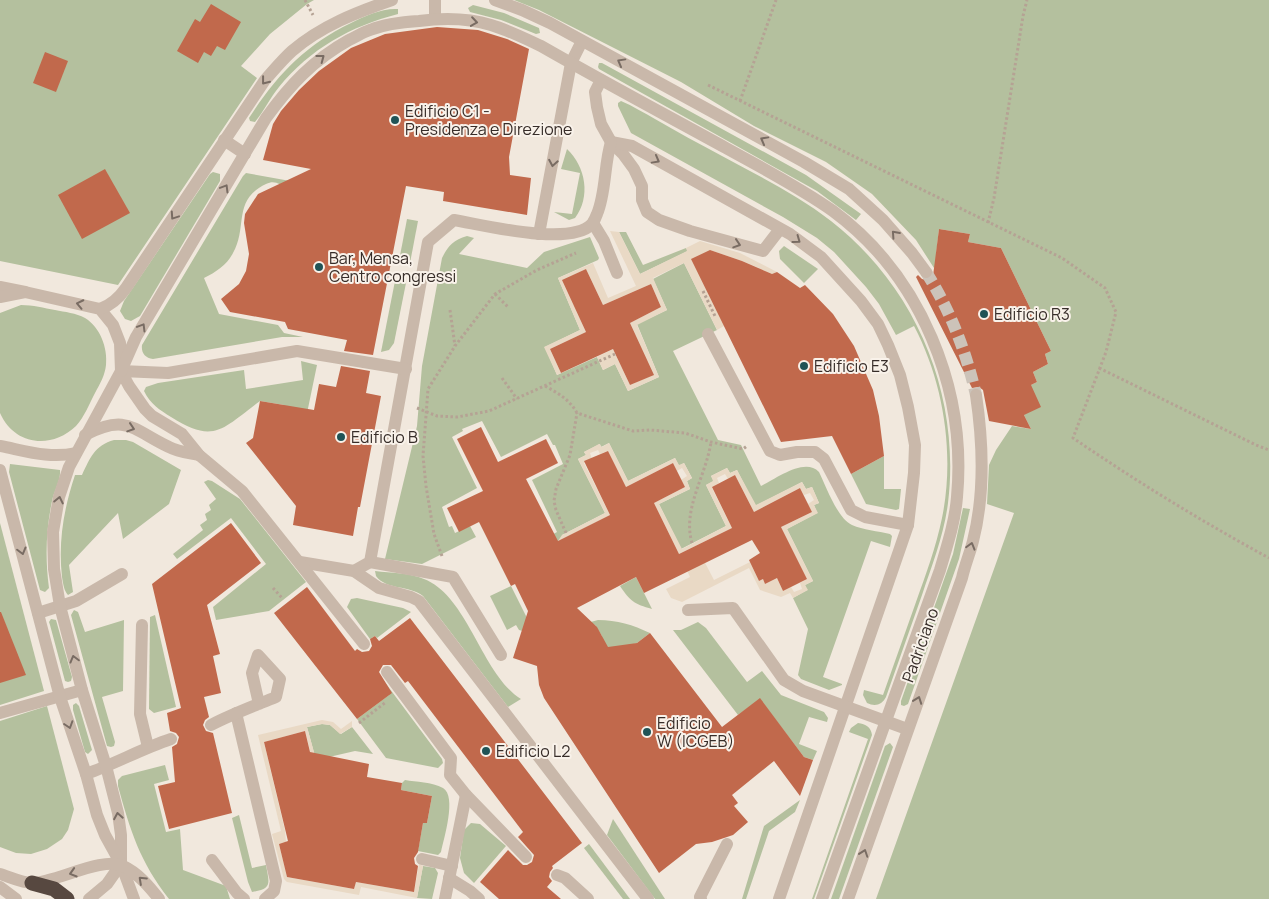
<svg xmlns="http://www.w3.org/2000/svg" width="1269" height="899" font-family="Manrope,sans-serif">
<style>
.green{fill:#b4c09e}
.plaza{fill:#e9d9c5}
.building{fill:#c1694c}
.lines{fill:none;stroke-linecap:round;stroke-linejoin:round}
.minor-tunnel{stroke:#ccc3b9;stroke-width:12;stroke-dasharray:12 6;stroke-linecap:butt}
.path{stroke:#b5a294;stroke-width:3;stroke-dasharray:2.5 2.5;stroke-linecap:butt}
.service{stroke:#c9b8aa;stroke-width:12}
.minor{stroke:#c9b8aa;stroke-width:12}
.motorway{stroke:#574840;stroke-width:15}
.oneway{stroke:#796c63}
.poi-dot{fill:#205356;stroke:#f9f2ea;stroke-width:2}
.labels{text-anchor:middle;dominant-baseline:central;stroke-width:4;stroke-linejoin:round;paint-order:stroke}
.poi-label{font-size:16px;fill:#372d29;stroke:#f9f2ea;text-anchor:start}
.street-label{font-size:16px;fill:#372d29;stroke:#f9f2ea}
</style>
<rect width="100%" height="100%" fill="#f1e8dd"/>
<g class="green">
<polygon points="0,0 314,0 307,4 270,34 241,66 257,78 118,285 0,261"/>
<polygon points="514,0 1269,0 1269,899 876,899 1014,513 987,504 989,465 996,450 1012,426 1031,429 1024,415 1031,385 1037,382 1033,372 1048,364 1045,354 1051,351 1001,248 968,242 970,234 939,229 936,255 943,257 934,268 916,240 872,194 826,162 754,126 681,82 539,10"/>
<polygon points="473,5 504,13 539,28 540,33 536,34 501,20 470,12 468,8"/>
<path d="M398 9V14C351 26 310 49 279 87 270 98 264 111 255 122L250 121 249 118C277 75 304 46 351 23 365 16 382 8 398 9Z"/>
<polygon points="599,63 602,63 806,175 861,214 856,220 817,191 599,69 598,67"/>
<path d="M621 101C633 106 644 113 655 119 677 132 700 144 722 156 759 176 798 195 831 221 917 288 961 396 948 503 944 535 932 565 922 595 910 629 898 663 886 697 882 705 875 707 867 703L863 695 864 690 883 695C894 664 905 633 916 602 926 574 936 547 942 518 955 455 944 383 914 326L896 335 879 304 866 287 834 252 817 238 783 217 631 133 618 106V103Z"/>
<path d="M567 149C586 167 591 197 575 218L569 220 554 212 572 214 580 173 561 169Z"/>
<polygon points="213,172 220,174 220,181 140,316 131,321 125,319 120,311 124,301 210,174"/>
<path d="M246 173 307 184C302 185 294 187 288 186 279 186 276 179 266 184 232 200 248 227 233 253 227 265 216 272 204 278L219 314 278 325 284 333 303 337H282L153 359C145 358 141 353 142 345L243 176Z"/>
<polygon points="407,219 418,221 410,263 399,261"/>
<polygon points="619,232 626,232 643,265 686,248 688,251 640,274"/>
<path d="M467 236 474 238 459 254 527 268 544 252 590 237 599 258 598 260 558 278 580 330 545 347 557 375 597 357 603 370 615 364 628 391 659 377 637 324 667 310 653 279 684 263 717 330 673 351 718 440 741 445 761 486C777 478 805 457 819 472 826 486 837 518 852 525 863 530 878 531 890 534L892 536 890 547 871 541 823 677 842 684V685L829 690 801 679 798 675 808 629 793 598 807 590 805 585 813 581 787 529 817 513 814 505 819 503 812 487 806 489 802 482 755 506 737 470 730 473 727 468 711 476 714 481 706 485 726 526 681 549 659 504 690 489 687 481 692 478 684 463 679 466 675 458 628 481 609 443 601 447 600 444 584 452 586 455 578 459 605 513 562 535 568 561 546 538 557 532 532 480 563 464 555 445H553L547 434 501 457 482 421 462 429 463 431 452 437 477 488 442 507 449 527 452 526 455 533 470 526 476 537 422 564 385 559 417 426 422 366 442 258C448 246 453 240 467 236Z"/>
<polygon points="784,246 818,269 804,283 780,259 779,251"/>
<polygon points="395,281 406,283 394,343 389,350 381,352"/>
<path d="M21 305C33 305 44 308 55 310 65 312 76 313 85 318 100 327 108 348 106 365 105 375 100 384 95 393 89 404 85 416 76 426 51 450 14 445 0 413V313Z"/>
<path d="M301 361 317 365 294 476 284 405 260 401C223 428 215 445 171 417 160 410 150 404 144 391L146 387 158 383 244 370 246 389 303 380Z"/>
<path d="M114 440H126L133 442 181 470 169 504 123 539 118 513 69 565 73 592 68 595C64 591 63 583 62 577 58 541 64 508 75 475H82C90 458 95 445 114 440Z"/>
<polygon points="884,456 884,489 901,489 899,509 896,510 866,504 851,474"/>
<path d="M10 464 60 470C61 480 54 491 52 501 46 530 45 558 49 588L45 592 40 590 9 472Z"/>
<polygon points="208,480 212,481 240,499 306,582 269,611 216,620 213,607 266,564 231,518 177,559 173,554 203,530 200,525 207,520 205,514 211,510 209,505 216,499 204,482"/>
<polygon points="963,508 970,509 959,559 908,704 904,706 901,705 901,701 953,554"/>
<polygon points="0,523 44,691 0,705"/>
<path d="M375 571C391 573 410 573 424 579 468 596 482 675 521 699L508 707 423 596C409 585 386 590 376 576Z"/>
<path d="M636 577 652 609C634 604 630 601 620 586Z"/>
<polygon points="511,586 534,632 530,633 519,630 516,625 507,630 490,596"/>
<polygon points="357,598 403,608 411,612 377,638 375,636 370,639 347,607 351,599"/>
<polygon points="74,610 78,612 85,632 124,620 123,691 102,697 115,742 114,746 111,747 107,746 71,615"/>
<polygon points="155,615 176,707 154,713 149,709 150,617"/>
<polygon points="51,619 56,620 72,677 71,681 68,682 65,681 50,625 49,622"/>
<path d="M598 620C617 620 633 625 650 633L637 643 598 655 602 636 595 625 587 623Z"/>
<polygon points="698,622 706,628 747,682 762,671 781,695 824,712 828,718 827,722 809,717 799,744 817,751 813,760 804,757 760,699 738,715 673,630 681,630"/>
<polygon points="381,677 442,759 443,763 438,768 386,758 357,719 389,695"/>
<polygon points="76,703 79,706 92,750 88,754 85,752 73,710 73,705"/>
<polygon points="47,706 74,809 68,830 62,839 47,849 31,854 16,853 0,847 0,721"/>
<path d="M858 723C866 724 871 727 872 735L814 899H812L868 739 849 732 851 728Z"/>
<polygon points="322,724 330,725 341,734 352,727 373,754 355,751 316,760 307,727"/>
<polygon points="890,743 893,747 839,899 831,899 885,746"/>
<path d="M165 765 169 780 154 784 166 832 180 829 183 870 226 886 230 899H169C140 862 130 830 118 786V780L122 776Z"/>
<path d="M405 780C416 782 432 782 443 788 457 796 444 838 441 852L438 855 418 851 423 823H427L432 796 401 790 402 783Z"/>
<polygon points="800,800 795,812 769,831 746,899 742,899 764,826"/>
<path d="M239 815 252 868 266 865C269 883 273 889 252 892L248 882 232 818Z"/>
<polygon points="613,819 665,899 655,899 607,835"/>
<polygon points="471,823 480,824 506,846 474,883 464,873 460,858 464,830"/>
<polygon points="589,844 630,899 623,899 584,848"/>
<polygon points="423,866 435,868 438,873 432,899 417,898"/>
</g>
<g class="plaza">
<polygon points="610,231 619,232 640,274 687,251 686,248 700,241 740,253 777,272 770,275 775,301 759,268 742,261 710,250 724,326 717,330 684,263 653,278 667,310 637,325 659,377 628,391 615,364 603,370 597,357 613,349 630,385 653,375 630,323 661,307 651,284 603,305 586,269 563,280 586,332 550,349 561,373 557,375 544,347 580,330 558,278 593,263 608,298 636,286"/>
<polygon points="609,443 628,481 675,458 679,465 684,463 692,478 687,481 690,489 659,504 682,549 726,526 706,485 713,481 711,476 727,468 730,473 737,470 756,505 802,482 806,489 812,487 819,503 814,505 818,513 787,529 813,581 805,585 808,590 793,598 790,593 781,597 760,590 749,568 682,602 671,598 666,589 690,577 685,566 702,557 714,580 750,562 759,581 763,579 765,584 777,578 783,591 791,587 794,592 802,589 800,583 807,579 781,527 812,512 808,504 814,500 810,493 804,495 800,488 754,512 735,475 728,479 725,474 717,478 719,483 712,488 732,528 679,554 654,503 685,487 681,480 687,476 682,468 677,471 673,463 626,487 608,451 600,454 598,450 590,453 592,459 584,463 610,515 575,533 586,556 568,561 558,541 562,535 605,513 578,459 586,455 584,452 599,444 602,447"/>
<polygon points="322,720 333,722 341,729 352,721 352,727 340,734 330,725 322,724 307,727 319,770 315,771 305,731 264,742 285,831 286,842 279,844 287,877 354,889 356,882 414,892 419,864 423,866 417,898 361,887 359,895 287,882 284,879 272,834 281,831 258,735"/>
</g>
<g class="building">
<polygon points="211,4 241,22 225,50 217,46 211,56 204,52 198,63 177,51 195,19 200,22"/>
<polygon points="437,27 478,30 507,39 529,49 509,157 510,175 531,178 527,215 443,201 444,192 406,186 373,355 344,351 347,340 288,329 285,322 230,312 221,299 239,284 246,271 249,254 244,223 245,214 258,194 311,169 263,160 273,124 281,111 299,90 319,71 351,48 385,34"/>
<polygon points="45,52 68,61 56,92 33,83"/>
<polygon points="105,169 130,213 82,239 58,195"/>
<polygon points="939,229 970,234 968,242 1001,248 1051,351 1045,354 1048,364 1033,372 1037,382 1031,385 1041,407 1024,415 1031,429 989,421 983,390 979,387 972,388 916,277 918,275 922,279 926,280 933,276"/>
<polygon points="710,250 742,261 772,274 777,272 800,288 805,285 833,314 854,346 873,390 879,416 884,456 851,474 832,436 781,442 691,259"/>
<polygon points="586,269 603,305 651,284 661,307 630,323 654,375 630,385 613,349 561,373 550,349 586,332 562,280"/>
<polygon points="341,366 370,371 366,393 381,396 360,507 358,507 353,536 293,525 296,506 246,443 253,438 260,401 314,410 319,384 336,387"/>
<polygon points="481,427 498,462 546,439 558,463 526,479 558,541 610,515 584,461 608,451 626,487 673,463 685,487 654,503 679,554 732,528 712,487 735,475 754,512 800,488 812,512 781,527 807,579 783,591 777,578 765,584 763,579 759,581 749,560 760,553 752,540 644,593 636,577 577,608 597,627 608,647 637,643 650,633 722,727 760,698 804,757 813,760 800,796 774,761 732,795 738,803 734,806 748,822 733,835 712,842 696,844 659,873 544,698 539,685 537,666 513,658 528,611 515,584 511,586 479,522 459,532 447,508 483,491 457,439"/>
<polygon points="231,523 261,563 207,605 220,654 213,656 221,693 204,697 209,717 205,720 203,725 206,731 213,733 232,813 169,829 158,786 175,782 172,747 177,744 179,737 176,733 170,731 167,713 181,708 152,584"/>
<polygon points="307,587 355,651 357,649 362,652 369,651 372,646 370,639 375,636 379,641 410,618 582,843 552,866 553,868 550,872 549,877 552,881 547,887 561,899 499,899 480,882 508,850 523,865 527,865 532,862 534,855 518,837 523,832 408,681 405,683 391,665 383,665 379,672 392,693 357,719 274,613"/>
<polygon points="0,612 1,612 26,675 0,683"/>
<polygon points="305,731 310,752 369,764 367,777 402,783 401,790 432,796 427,823 423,823 418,852 414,858 415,864 418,866 414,892 356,882 354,889 287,877 279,844 288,841 264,742"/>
</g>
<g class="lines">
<path class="minor-tunnel" d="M926 272C950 310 966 351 976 395"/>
<g class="path">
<polyline points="305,0 313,15"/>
<path d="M708 85 1062 258 1105 288 1116 312 1106 352 1073 438C1136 481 1201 521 1269 558"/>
<polyline points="740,101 776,0"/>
<polyline points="988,223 994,198 1023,16 1027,0"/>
<polyline points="703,291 715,316"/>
<polyline points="495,294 508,307"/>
<polyline points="450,310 455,346"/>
<polyline points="1099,368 1256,445 1269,450"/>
<polyline points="502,378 517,399"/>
<path d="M545 386C558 393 570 400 577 413L633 431 650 430 685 433 711 442 743 449 747 446"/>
<polyline points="417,408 437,416 457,417 489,411 615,354"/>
<polyline points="566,533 556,510 554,501 556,489 570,455 577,413"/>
<path d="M692 543C682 509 706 476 711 442"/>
<polyline points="442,556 434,534 426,486 423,456 428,389 455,346 495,294 537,270 576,253"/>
<polyline points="273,588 283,599"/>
<polyline points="359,723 386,702"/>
</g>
<g class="service">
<polyline points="435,0 435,19"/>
<polyline points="601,80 595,92 597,107 601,124 611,142 623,154 634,169 642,186 642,200 647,212 659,220 690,231 763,251 780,229"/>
<polyline points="224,140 245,154"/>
<polyline points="611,142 632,146 790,234 821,257 861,301 878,324 888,345 900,375 908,407 915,445 914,473 908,525 779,899"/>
<polyline points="593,223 604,241 617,273"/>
<polyline points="539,234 571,63 582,41"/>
<polyline points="0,287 25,292"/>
<polyline points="708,334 770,451 780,455 797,452 815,452 824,459 851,510 865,517 908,525"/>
<path d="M85 435C127 413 133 430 169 447 178 452 190 453 199 455"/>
<polyline points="300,562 354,571 379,588 411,597 419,601 648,899"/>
<polyline points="370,562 453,577 501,655"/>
<path d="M354 571 370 562 428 242 454 220C484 225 570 247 592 224 594 221 596 217 597 214 606 193 604 165 611 142"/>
<polyline points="688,610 733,608 784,680 803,691 907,729"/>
<polyline points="38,613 76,601 122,574"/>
<polyline points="142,625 140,714 148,747"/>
<polyline points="364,644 242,491 199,455 182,434 152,416 145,409 129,386 121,371 168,373 297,351 406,369"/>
<polyline points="387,672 451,758 450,775 466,795 526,857"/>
<polyline points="0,713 82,690"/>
<polyline points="236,713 276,881 274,891 265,899"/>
<path d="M211 725C232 714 254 706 276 697L280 679 258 655 252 673 259 704"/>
<path d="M86 774C115 764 141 749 171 739"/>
<polyline points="422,859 452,866"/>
<polyline points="212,860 237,893 244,899"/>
<polyline points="557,875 565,878 588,899"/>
<polyline points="449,878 470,891 479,899"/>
<polyline points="445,899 466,795"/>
<polyline points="701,899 700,897 727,844"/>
</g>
<g class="minor">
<polyline points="495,0 522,10 550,23 804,162 849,189 883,220 912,253 926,272"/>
<polyline points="0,297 25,292 100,309 113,325 120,343 121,371 69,467 59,497 53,532 54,569 60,606 82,690 106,766 118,813 121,835 121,864 107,884 89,899"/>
<path d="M100 309C112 305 119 298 126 288L265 80C274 70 282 60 292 51 321 26 357 12 392 0"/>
<path d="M121 371 136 337 266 118C290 85 313 60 349 40 356 37 363 32 370 30 385 24 402 22 419 21 442 18 468 18 491 25 508 30 524 38 541 46 602 81 664 114 726 148 762 168 799 187 833 211 921 276 967 389 957 497 955 522 947 546 940 570L822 899"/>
<path d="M0 446C26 451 50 459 76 453"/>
<polyline points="0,470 60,697 86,774 97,815 105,835 121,864 134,899"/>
<path d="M0 874C10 877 22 883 33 883 56 882 104 856 123 866 138 873 149 886 159 899"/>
<polyline points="0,887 16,899"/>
<path d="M848 899 962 578C965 565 970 553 973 541 985 494 983 442 976 395"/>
</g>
<polyline class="motorway" points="32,883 54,889 67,899"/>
</g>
<defs><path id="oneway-chevron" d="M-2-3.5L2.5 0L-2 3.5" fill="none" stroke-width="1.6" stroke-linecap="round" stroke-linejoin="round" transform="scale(1.25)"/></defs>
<g class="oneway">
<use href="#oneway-chevron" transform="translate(474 22) rotate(8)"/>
<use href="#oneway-chevron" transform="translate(321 58) rotate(-37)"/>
<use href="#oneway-chevron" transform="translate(621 62) rotate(-151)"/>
<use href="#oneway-chevron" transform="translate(265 81) rotate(128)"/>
<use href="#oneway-chevron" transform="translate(764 140) rotate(-151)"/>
<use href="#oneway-chevron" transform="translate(656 160) rotate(29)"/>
<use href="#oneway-chevron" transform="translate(553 163) rotate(100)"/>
<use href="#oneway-chevron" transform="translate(225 188) rotate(-59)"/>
<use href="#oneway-chevron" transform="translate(174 216) rotate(124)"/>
<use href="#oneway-chevron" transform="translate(895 234) rotate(-132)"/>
<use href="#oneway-chevron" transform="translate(797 240) rotate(36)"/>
<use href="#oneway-chevron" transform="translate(737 244) rotate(18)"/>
<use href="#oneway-chevron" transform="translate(80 304) rotate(-168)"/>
<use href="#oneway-chevron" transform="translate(142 327) rotate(-59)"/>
<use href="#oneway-chevron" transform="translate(131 428) rotate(18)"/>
<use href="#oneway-chevron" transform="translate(59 500) rotate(-78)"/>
<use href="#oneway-chevron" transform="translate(971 546) rotate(-74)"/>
<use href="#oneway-chevron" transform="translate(22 551) rotate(75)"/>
<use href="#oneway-chevron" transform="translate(74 659) rotate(-105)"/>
<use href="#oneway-chevron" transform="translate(918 700) rotate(-70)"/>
<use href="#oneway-chevron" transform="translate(69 725) rotate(72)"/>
<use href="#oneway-chevron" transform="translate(118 816) rotate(-100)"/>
<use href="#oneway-chevron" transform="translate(864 853) rotate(-71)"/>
<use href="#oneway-chevron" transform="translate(73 873) rotate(163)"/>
<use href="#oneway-chevron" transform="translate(142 880) rotate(-137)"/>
</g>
<g class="poi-dot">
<circle cx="395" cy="120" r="5"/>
<circle cx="319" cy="267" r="5"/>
<circle cx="984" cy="314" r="5"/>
<circle cx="804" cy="366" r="5"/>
<circle cx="341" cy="437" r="5"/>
<circle cx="647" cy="732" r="5"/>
<circle cx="486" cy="751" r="5"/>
</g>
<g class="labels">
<g class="poi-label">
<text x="405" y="111">Edificio C1 -<tspan x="405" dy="18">Presidenza e Direzione</tspan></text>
<text x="329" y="258">Bar, Mensa,<tspan x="329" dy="18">Centro congressi</tspan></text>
<text x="994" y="314">Edificio R3</text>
<text x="814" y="366">Edificio E3</text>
<text x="351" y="437">Edificio B</text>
<text x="657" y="723">Edificio<tspan x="657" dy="18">W (ICGEB)</tspan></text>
<text x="496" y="751">Edificio L2</text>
</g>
<g class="street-label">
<text transform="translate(920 645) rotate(-70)">Padriciano</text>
</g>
</g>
</svg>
